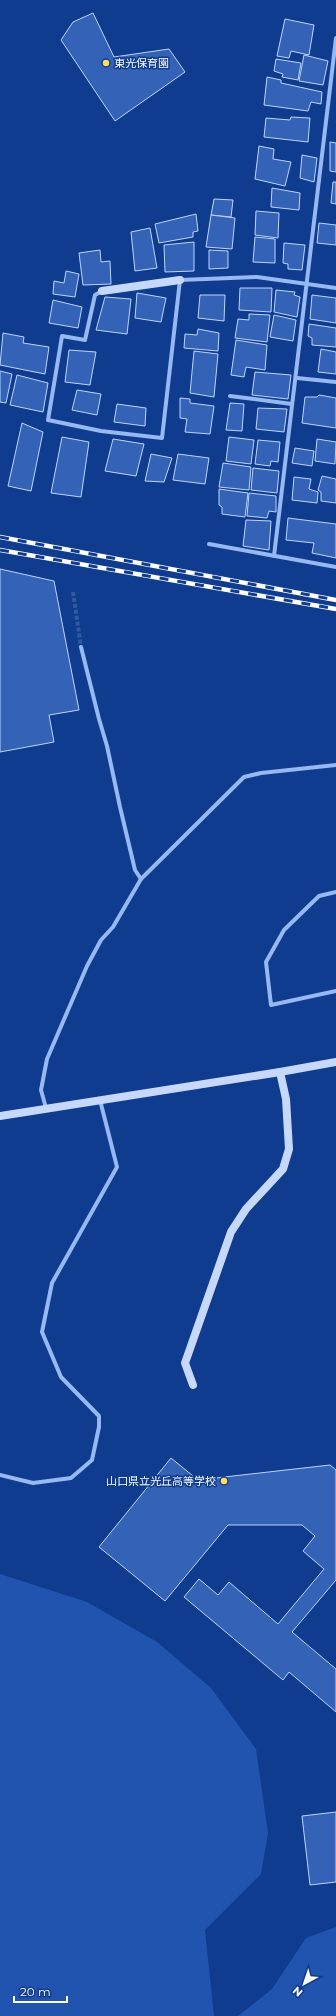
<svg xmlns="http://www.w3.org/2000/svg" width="336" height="2016" font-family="Montserrat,'Noto Sans JP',sans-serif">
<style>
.green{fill:#2054ae}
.building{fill:#3362b6;stroke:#bed6fe}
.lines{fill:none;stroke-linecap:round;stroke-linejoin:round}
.street-tunnel{stroke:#33599f;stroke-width:4;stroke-dasharray:4 2;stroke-linecap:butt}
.street{stroke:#97b9f3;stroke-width:4}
.secondary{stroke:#c6d9fd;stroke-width:8}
.rail-casing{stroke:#fff;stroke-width:4.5}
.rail{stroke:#0f3c8e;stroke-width:3;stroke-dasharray:9;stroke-linecap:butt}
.poi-dot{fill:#ffdd59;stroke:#0f3c8e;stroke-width:1.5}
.labels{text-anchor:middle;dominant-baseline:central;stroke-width:3;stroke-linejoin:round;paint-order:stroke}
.poi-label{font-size:11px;fill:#fff;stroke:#0f3c8e;text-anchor:start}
</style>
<rect width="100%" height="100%" fill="#0f3c8e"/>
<g class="green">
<polygon points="0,1574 87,1602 157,1642 211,1688 256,1749 268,1833 261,1874 205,1930 214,2016 0,2016"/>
<polygon points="336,1927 336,2016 238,2016 272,1989 306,1938"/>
</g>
<g class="building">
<polygon points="93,13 114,57 169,49 185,72 115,121 61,40 73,22"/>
<polygon points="285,19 314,25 309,55 291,51 289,58 277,56"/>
<polygon points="304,55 328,61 323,85 299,81"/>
<polygon points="276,59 301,63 298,80 282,77 283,74 274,71"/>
<polygon points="267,77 281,80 281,83 322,92 321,104 311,102 308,111 264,105"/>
<polygon points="291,117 310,118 308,142 264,137 266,118 290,120"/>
<polygon points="330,142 336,143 336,172 330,171"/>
<polygon points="259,146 274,149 273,159 291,162 285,186 255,179"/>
<polygon points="302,155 317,158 314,182 300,178"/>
<polygon points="333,182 336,182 336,204 331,203"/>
<polygon points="272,188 300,193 299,210 271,207"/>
<polygon points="214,199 233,200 231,217 211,215"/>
<polygon points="256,211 279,213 278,238 255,235"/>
<polygon points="196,214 198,231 193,232 193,237 159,243 155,224"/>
<polygon points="211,215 235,218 232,249 206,247"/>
<polygon points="319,223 336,225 336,245 317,243"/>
<polygon points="150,228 157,268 135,271 131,232"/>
<polygon points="255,237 275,239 275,263 253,262"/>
<polygon points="194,242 194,271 165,272 164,245"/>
<polygon points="284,243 305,245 302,270 288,269 288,264 283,263"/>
<polygon points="100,250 101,262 110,261 111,284 83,285 79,253"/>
<polygon points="209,250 228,251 228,268 209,269"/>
<polygon points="66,271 79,274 75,297 53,294 54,281 64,283"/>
<polygon points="240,288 272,288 271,312 239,310"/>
<polygon points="276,290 295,292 294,295 300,297 297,317 274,312"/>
<polygon points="137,293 166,298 161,322 135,318"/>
<polygon points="200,295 225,295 224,321 198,318"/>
<polygon points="312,295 336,298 336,323 310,319"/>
<polygon points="105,297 131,299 127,334 96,330"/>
<polygon points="53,300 82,307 78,328 49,323"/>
<polygon points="249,314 270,315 267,342 235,338 238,319 249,320"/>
<polygon points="274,315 296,320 293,341 270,337"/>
<polygon points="309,324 336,328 336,347 312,345 312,338 308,336"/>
<polygon points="198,329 219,333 218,351 184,348 185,334 197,335"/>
<polygon points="3,333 24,337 23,343 49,347 45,374 0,365"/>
<polygon points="236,340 267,345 265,370 246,367 244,377 231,375"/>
<polygon points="321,349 336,352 336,374 318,372"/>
<polygon points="69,350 96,352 90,385 65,382"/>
<polygon points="194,351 218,354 214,397 190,393"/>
<polygon points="0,371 12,374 6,403 0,402"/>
<polygon points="255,372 291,375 288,399 252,395"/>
<polygon points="17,375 48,383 43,412 10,405"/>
<polygon points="77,390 101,394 97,415 72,410"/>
<polygon points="319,395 336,398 336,428 302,423 305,397 317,397"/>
<polygon points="180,398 190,399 190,403 214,406 210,434 185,432 187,419 180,418"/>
<polygon points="230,403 244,404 242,431 226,430"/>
<polygon points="117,404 146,408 145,426 114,422"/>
<polygon points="258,408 287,409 284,432 256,429"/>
<polygon points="22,423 43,432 31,491 8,486"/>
<polygon points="62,437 89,442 81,497 51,493"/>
<polygon points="229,437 254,440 251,464 226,461"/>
<polygon points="113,439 144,444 136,476 105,471"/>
<polygon points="317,439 336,442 335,464 315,461"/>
<polygon points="258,440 280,442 278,462 271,461 270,466 255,464"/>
<polygon points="295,448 314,451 312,466 292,463"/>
<polygon points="151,454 172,458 164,482 145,481"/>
<polygon points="178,454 209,458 205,484 173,480"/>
<polygon points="223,463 251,467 249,490 219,487"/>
<polygon points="253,468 279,471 277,493 251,490"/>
<polygon points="322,476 336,479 336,503 321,501 321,492 318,490"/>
<polygon points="294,477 311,479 309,489 318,492 317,503 292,500"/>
<polygon points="219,489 248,493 245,517 222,514 222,507 219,505"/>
<polygon points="249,493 276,496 276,512 269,511 267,518 247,516"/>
<polygon points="288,518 336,524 336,558 312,553 314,543 286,540"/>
<polygon points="246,520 271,521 269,550 243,546"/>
<polygon points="0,569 54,581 79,710 49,715 54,742 0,752"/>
<polygon points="171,1458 198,1480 330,1465 336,1470 336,1580 292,1632 336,1669 336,1712 289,1672 283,1680 184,1597 199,1579 218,1595 229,1582 278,1624 324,1569 303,1551 315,1536 302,1525 228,1525 165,1601 99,1547"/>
<polygon points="336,1812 336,1882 310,1885 302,1816"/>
</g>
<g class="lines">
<polyline class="street-tunnel" points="73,592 81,647"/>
<g class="street">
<polyline points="102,291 95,295 85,340 62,336 48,420 101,431 162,438 180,280 257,277 336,288"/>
<polyline points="297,378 336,382"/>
<polyline points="230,396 292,404"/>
<polyline points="209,544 336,567"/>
<polyline points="274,556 336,38"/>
<polyline points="81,647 99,719 107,746 120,807 135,870 141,879"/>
<polyline points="336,892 319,896 284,930 266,962 271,1005 336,991"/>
<polyline points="46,1108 41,1090 47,1059 87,966 101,940 113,927 141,879 244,777 261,773 336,765"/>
<polyline points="0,1475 33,1483 71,1478 92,1460 99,1427 99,1416 61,1377 42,1332 52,1283 117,1167 100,1100"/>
</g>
<g class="secondary">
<polyline points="102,291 180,280"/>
<polyline points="0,1116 280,1072 336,1062"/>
<polyline points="193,1385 185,1363 231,1232 246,1209 283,1169 289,1149 286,1099 280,1072"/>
</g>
<g class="rail-casing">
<g id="rail">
<polyline points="0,537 336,600"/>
<polyline points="0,550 336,609"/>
</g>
</g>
<use href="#rail" class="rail"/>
</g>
<g class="poi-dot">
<circle cx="106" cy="63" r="4"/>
<circle cx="224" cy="1481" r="4"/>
</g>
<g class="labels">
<g class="poi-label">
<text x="114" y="63">東光保育園</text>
<text x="216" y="1481" text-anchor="end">山口県立光丘高等学校</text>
</g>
</g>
<g transform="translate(304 1984) rotate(220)" stroke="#0f3c8e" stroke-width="3" paint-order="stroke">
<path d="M0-3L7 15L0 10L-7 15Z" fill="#ffffff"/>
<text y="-6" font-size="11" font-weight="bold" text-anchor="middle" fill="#ffffff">N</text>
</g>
<path d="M14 1996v6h53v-6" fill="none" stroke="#ffffff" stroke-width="2"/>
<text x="20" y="1996" font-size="12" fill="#ffffff" stroke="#0f3c8e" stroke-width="3" paint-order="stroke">20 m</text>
</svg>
